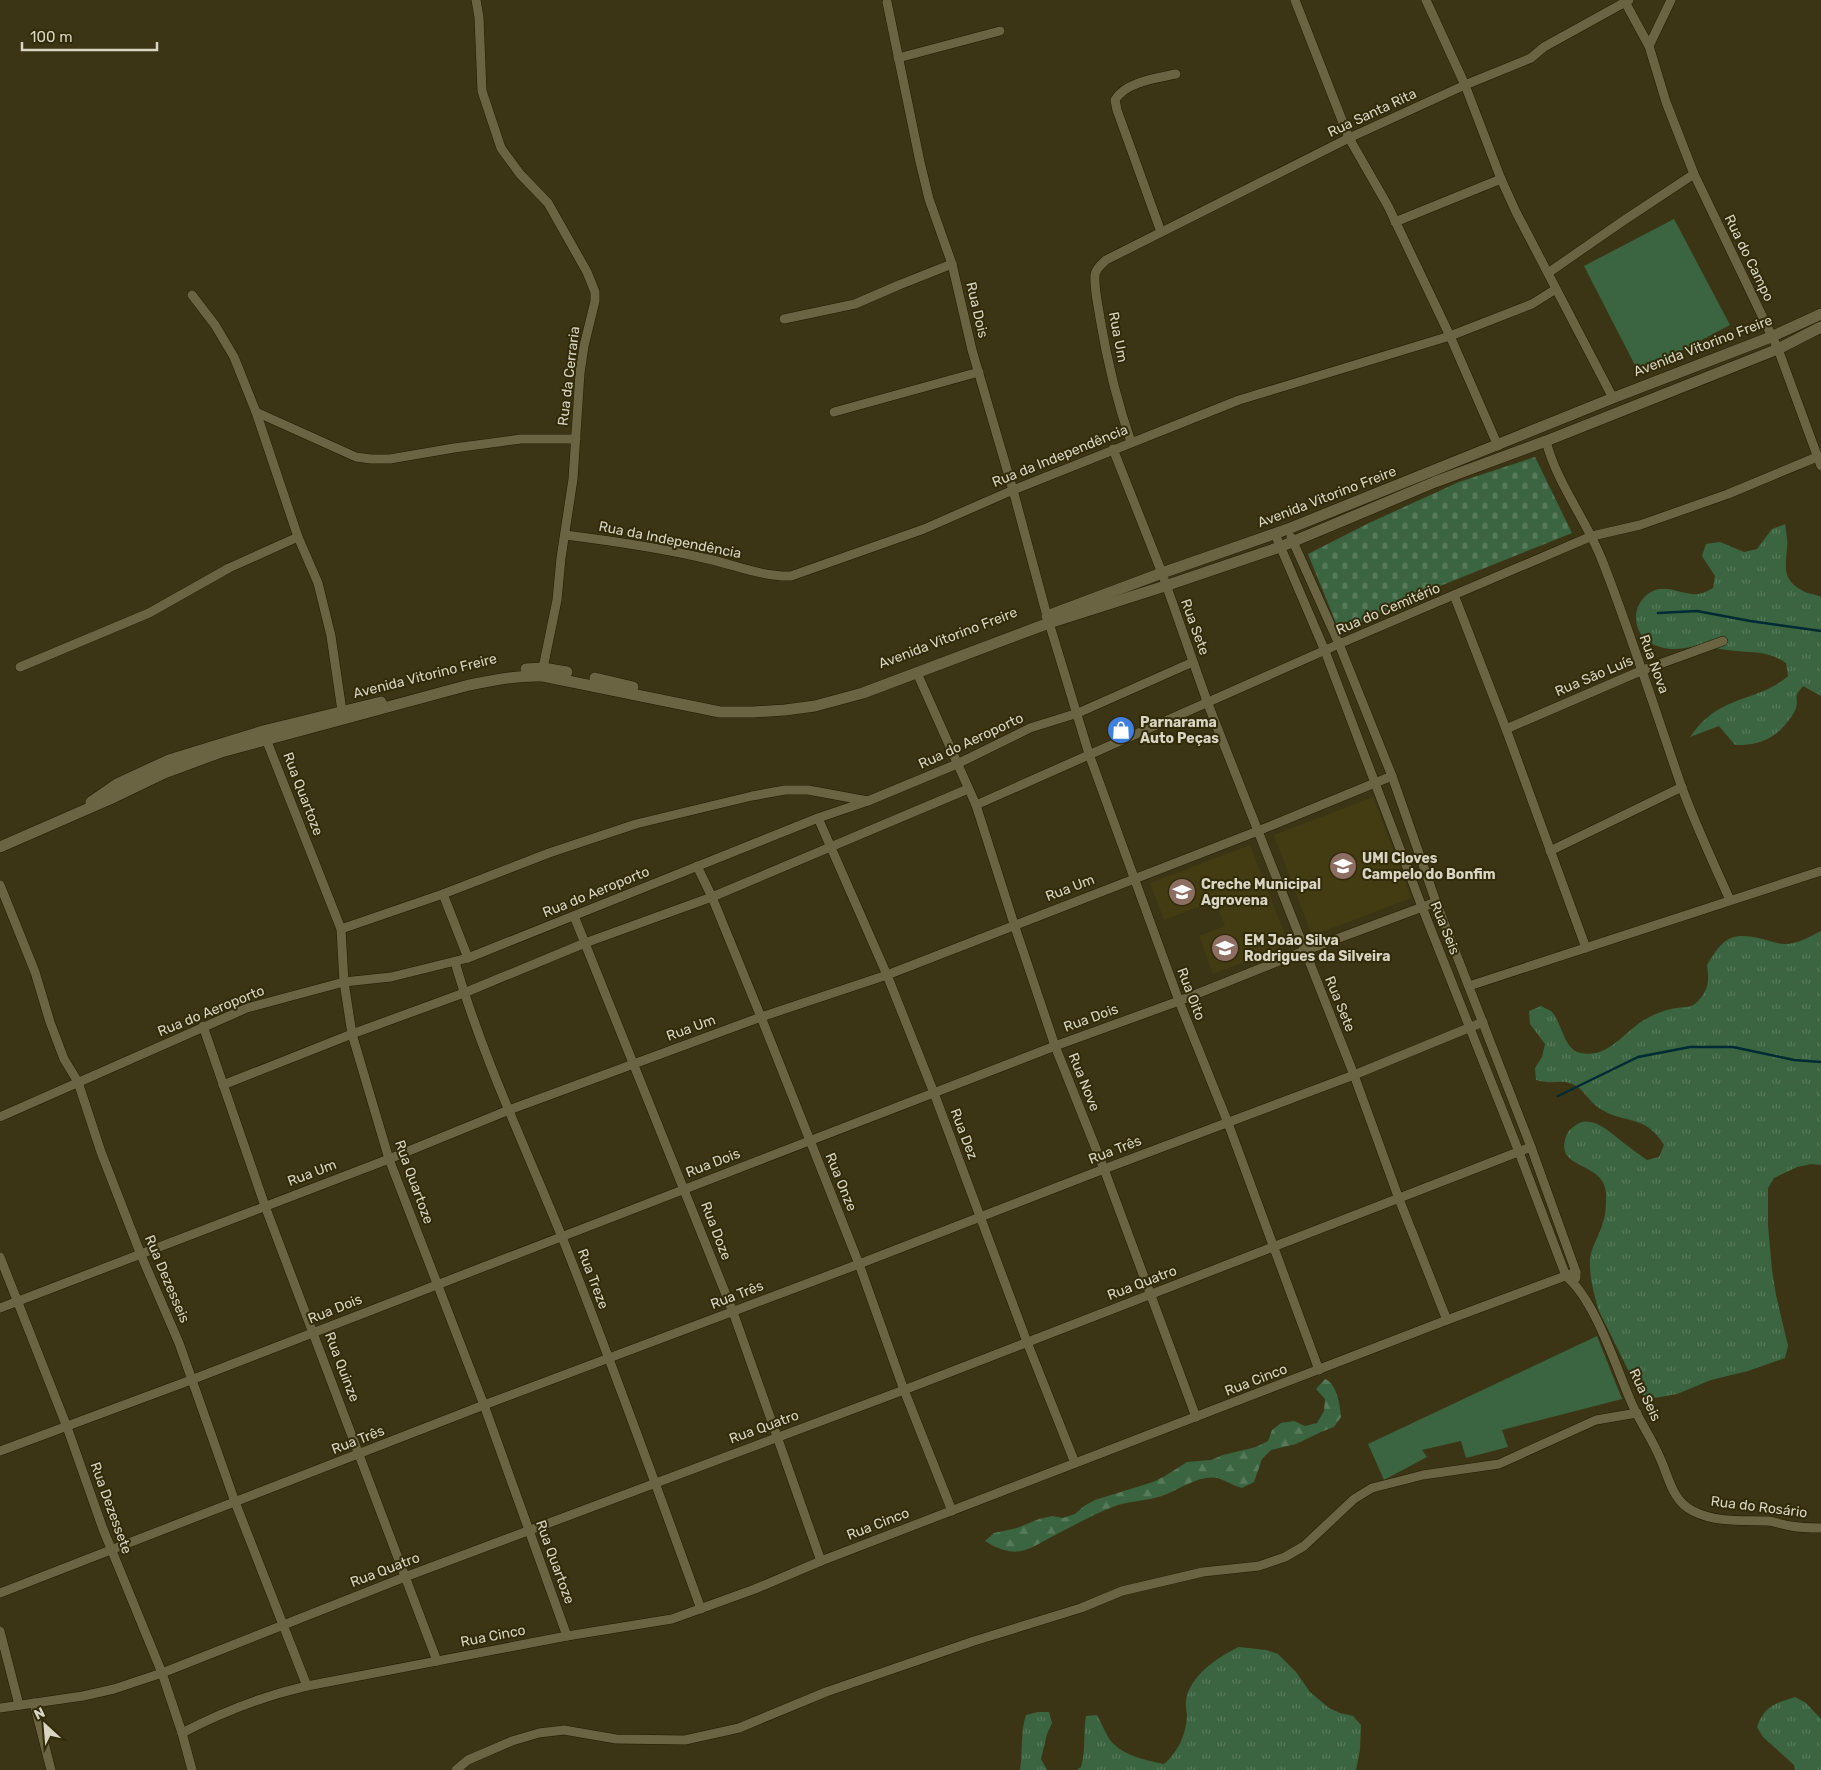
<svg xmlns="http://www.w3.org/2000/svg" width="1821" height="1770" font-family="Rubik,sans-serif">
<style>
.built{fill:#433b12}
.grass{fill:url(#grass-tufts)}
.forest{fill:url(#forest-firs)}
.cemetery{fill:url(#cemetery-stones)}
.pitch{fill:#3b6541}
.lines{fill:none;stroke-linecap:round;stroke-linejoin:round}
.stream{stroke:#002b34;stroke-width:2.5}
.minor-casing{stroke:#221c00;stroke-width:10}
.tertiary-casing{stroke:#221c00;stroke-width:12}
.minor{stroke:#6a6443;stroke-width:9}
.tertiary{stroke:#6a6443;stroke-width:11}
.labels{text-anchor:middle;dominant-baseline:central;stroke-width:4;stroke-linejoin:round;paint-order:stroke}
.street-label{font-size:14px;fill:#d8d5c3;stroke:#312b0a}
.poi-label{font-size:14px;font-weight:bold;fill:#d8d5c3;stroke:#312b0a;text-anchor:start}
</style>
<defs>
<pattern id="grass-tufts" width="24" height="20" patternUnits="userSpaceOnUse" patternTransform="scale(1.25)"><rect width="24" height="20" fill="#3b6541"/><path d="M3 7l-1-3M5 7V3M7 7l1-3M15 17l-1-3M17 17v-4M19 17l1-3" fill="none" stroke="#577a5b"/></pattern>
<pattern id="forest-firs" width="22" height="20" patternUnits="userSpaceOnUse" patternTransform="scale(1.25)"><rect width="22" height="20" fill="#3b6541"/><path d="M5 1l3.5 6h-7zM16 11l3.5 6h-7z" fill="#577a5b"/></pattern>
<pattern id="cemetery-stones" width="16" height="16" patternUnits="userSpaceOnUse" patternTransform="scale(1.25)"><rect width="16" height="16" fill="#3b6541"/><path d="M2 7V4a2 2 0 0 1 4 0v3zM10 15v-3a2 2 0 0 1 4 0v3z" fill="#577a5b"/></pattern>
</defs>
<rect width="100%" height="100%" fill="#3b3515"/>
<g class="built">
<polygon points="1373,797 1411,898 1312,936 1274,835"/>
<polygon points="1250,845 1289,945 1213,974 1199,936 1225,926 1214,901 1164,920 1150,883"/>
</g>
<g class="grass">
<path d="M1785 524C1786 532 1788 539 1787 547 1786 567 1781 579 1803 591 1808 594 1815 594 1821 597V696L1803 686C1792 699 1799 695 1796 708 1794 714 1789 720 1785 725 1771 741 1756 745 1735 745L1719 726 1690 737C1695 730 1701 722 1708 717 1731 697 1765 697 1788 676L1786 663C1768 651 1756 653 1736 651 1724 650 1713 647 1701 647 1693 646 1684 649 1675 649 1655 649 1636 639 1636 617 1636 607 1642 597 1651 592 1666 583 1683 596 1699 594 1704 593 1709 590 1713 588L1715 576 1702 556 1706 544 1720 542 1744 552 1757 549 1772 529Z"/>
<path d="M1821 931V1165L1811 1164 1797 1167 1774 1178 1768 1188V1225L1772 1270 1776 1295 1788 1346 1785 1358 1748 1371 1711 1380 1677 1394 1649 1399 1639 1392 1599 1311C1594 1295 1589 1275 1590 1258 1592 1245 1600 1235 1603 1222 1606 1215 1606 1204 1606 1196 1607 1161 1557 1171 1565 1140 1567 1132 1570 1129 1576 1125 1592 1113 1613 1135 1625 1144 1633 1150 1640 1155 1647 1160L1659 1157 1664 1145C1645 1113 1624 1125 1599 1108 1588 1101 1583 1087 1570 1083 1562 1080 1555 1083 1547 1082 1544 1082 1540 1081 1536 1080L1535 1068 1542 1057 1545 1044 1530 1024 1529 1011 1541 1006C1544 1008 1548 1009 1551 1011 1562 1021 1563 1050 1581 1053 1609 1059 1625 1030 1646 1019 1654 1014 1663 1011 1671 1009 1683 1006 1690 1010 1699 1000 1709 989 1709 979 1707 965 1723 938 1731 931 1763 939 1770 941 1778 944 1785 944 1798 944 1809 937 1821 931Z"/>
<path d="M1239 1647 1266 1650 1278 1654 1296 1672 1310 1692 1329 1708 1340 1713 1353 1716 1361 1725 1360 1750 1356 1770H1077L1081 1767C1086 1750 1083 1734 1086 1716L1097 1715C1101 1722 1104 1730 1108 1737 1119 1755 1145 1760 1164 1764 1178 1752 1186 1735 1187 1716 1187 1711 1185 1706 1186 1701 1189 1676 1219 1656 1239 1647Z"/>
<path d="M1795 1697 1806 1703 1821 1719V1770H1795L1794 1765 1763 1737 1757 1727C1764 1706 1776 1703 1795 1697Z"/>
<path d="M1038 1712H1049L1052 1723 1047 1734 1041 1759 1047 1770H1020C1023 1752 1020 1732 1026 1715Z"/>
</g>
<path class="forest" d="M1325 1379C1337 1384 1340 1405 1341 1417L1334 1427 1321 1432 1296 1444 1271 1450 1262 1459 1254 1482 1242 1488C1234 1486 1225 1480 1217 1478 1200 1475 1182 1488 1167 1494 1151 1501 1134 1500 1118 1505 1098 1512 1078 1523 1059 1533 1029 1548 1019 1562 985 1541L994 1533 1017 1528 1039 1519 1052 1516 1063 1518 1075 1514 1084 1506 1095 1500 1153 1482 1165 1476 1187 1462 1211 1460 1223 1455 1256 1447 1268 1441 1272 1430 1281 1423 1294 1421 1305 1426 1317 1423 1324 1411 1325 1399 1316 1389Z"/>
<polygon class="cemetery" points="1535,457 1572,533 1425,592 1340,633 1308,554 1369,523 1459,482"/>
<g class="pitch">
<polygon points="1674,219 1730,325 1639,373 1584,266"/>
<polygon points="1597,1336 1622,1399 1502,1430 1508,1447 1466,1458 1461,1441 1422,1450 1427,1457 1384,1480 1368,1444"/>
</g>
<g class="lines">
<g class="stream">
<polyline points="1658,613 1697,611 1750,621 1821,631"/>
<polyline points="1558,1096 1638,1057 1690,1047 1733,1047 1794,1060 1821,1062"/>
</g>
<g class="minor-casing">
<g id="minor">
<polyline points="476,0 479,17 482,91 501,148 520,174 548,203 587,272 595,292 595,301 584,346 580,373 573,479 561,558 557,600 543,668"/>
<polyline points="1295,0 1349,138 1388,206 1450,336 1498,446"/>
<polyline points="1426,0 1465,85 1501,179 1516,212 1613,398"/>
<polyline points="1624,0 1649,46 1666,102 1694,174 1778,349 1821,466"/>
<polyline points="887,2 920,162 929,199 952,264 972,350 1013,490 1047,616 1089,754 1179,1001 1228,1123 1319,1370"/>
<polyline points="1649,46 1671,0"/>
<polyline points="898,58 1000,31"/>
<polyline points="1395,222 1501,179"/>
<path d="M1161 232 1117 110 1115 100C1125 82 1157 78 1176 74"/>
<polyline points="1548,273 1623,221 1694,174"/>
<polyline points="192,295 215,325 234,357 256,412 298,537 318,583 331,636 342,711"/>
<polyline points="784,319 855,304 899,285 952,264"/>
<polyline points="256,412 356,457 371,459 390,459 454,448 521,439 576,439"/>
<polyline points="834,412 979,372"/>
<path d="M1546 441C1557 484 1586 519 1602 560 1631 634 1655 710 1681 785 1695 824 1713 862 1730 900"/>
<path d="M1131 442C1117 402 1107 360 1100 318 1098 304 1094 289 1095 275 1096 268 1102 264 1106 260L1349 138 1465 85 1531 58 1544 47 1629 0"/>
<polyline points="1113,449 1162,573 1208,704 1354,1075 1399,1199 1447,1320"/>
<path d="M1275 534 1325 651 1422 907 1519 1152 1566 1276C1596 1301 1616 1368 1632 1404 1640 1422 1652 1439 1660 1458 1669 1477 1672 1501 1693 1511 1716 1523 1744 1520 1768 1521 1776 1522 1783 1525 1791 1526 1801 1528 1811 1528 1821 1528"/>
<path d="M565 535C613 541 661 548 708 559 735 565 763 577 791 576L924 529 1013 490 1239 400 1450 336 1532 304 1556 289"/>
<polyline points="1291,537 1339,644 1392,776 1436,902 1531,1147 1576,1272 1576,1278"/>
<polyline points="1454,595 1506,729 1586,948"/>
<polyline points="20,667 149,613 229,568 298,537"/>
<polyline points="917,673 976,805 1014,924 1055,1046 1104,1169 1196,1417"/>
<polyline points="1506,729 1643,670 1723,641"/>
<polyline points="264,734 341,929 344,982 352,1034 389,1159 484,1405 567,1636"/>
<polyline points="976,805 1339,644 1592,536 1640,525 1677,512 1728,494 1817,457"/>
<polyline points="818,818 887,975 934,1093 1027,1342 1075,1463"/>
<polyline points="1550,851 1682,787"/>
<polyline points="697,866 712,897 761,1017 859,1264 904,1390 952,1511"/>
<polyline points="0,885 35,972 50,1022 64,1059 78,1082 101,1152 141,1255 179,1343 235,1502 307,1686"/>
<polyline points="443,894 468,958"/>
<polyline points="574,916 733,1312 821,1561"/>
<polyline points="341,929 443,894 549,853 636,824 752,796 785,790 808,790 868,801"/>
<path d="M455 962C482 1056 525 1146 562 1237 611 1360 656 1485 701 1609"/>
<polyline points="1469,986 1821,871"/>
<polyline points="203,1026 265,1206 437,1661"/>
<polyline points="223,1085 352,1034 464,993 585,943 712,897 968,789"/>
<polyline points="0,1117 247,1008 344,982 391,977 468,958 818,818 868,801 957,764 1030,728 1078,713 1193,662"/>
<polyline points="0,1257 67,1427 103,1529 162,1673 182,1733 192,1770"/>
<polyline points="0,1308 389,1159 509,1110 761,1017 887,975 1258,831 1392,776"/>
<polyline points="0,1451 191,1380 1055,1046 1179,1001 1304,951 1436,902"/>
<polyline points="0,1593 484,1405 859,1264 1104,1169 1354,1075 1483,1022"/>
<polyline points="0,1631 19,1705"/>
<polyline points="34,1703 51,1770"/>
<polyline points="0,1708 83,1696 114,1689 162,1673 405,1577 904,1390 1531,1147"/>
<path d="M182 1733C222 1712 263 1696 307 1686L567 1636 672 1619 755 1589 821 1561 1447 1320 1576 1272"/>
<polyline points="456,1770 468,1760 512,1741 539,1733 564,1730 616,1739 685,1740 739,1728 826,1692 974,1641 1081,1608 1122,1591 1203,1572 1259,1566 1285,1557 1304,1546 1354,1499 1372,1488 1423,1475 1499,1464 1596,1420 1637,1413"/>
</g>
</g>
<g class="tertiary-casing">
<g id="tertiary">
<polyline points="1047,616 1162,573 1288,529 1613,398 1771,337 1821,314"/>
<polyline points="526,669 543,668 567,672"/>
<polyline points="595,678 633,687"/>
<polyline points="91,802 117,784 169,760 263,731 381,702"/>
<path d="M0 847 110 799 164 773 221 752 469 685C494 680 518 675 543 676L720 712H753L785 710 815 706 863 693 1049 623 1165 586 1280 547 1435 482 1546 441 1778 349 1821 327"/>
</g>
</g>
<use href="#minor" class="minor"/>
<use href="#tertiary" class="tertiary"/>
</g>
<defs>
<g id="shop-disc" transform="scale(1.4375)"><circle r="9.5" fill="#3f7fe0" stroke="#312b0a"/><path d="M-5-2.5h2.3a2.7 3.5 0 0 1 5.4 0H5L5.5 6h-11ZM-1.5-2.5h3a1.5 2.3 0 0 0-3 0Z" fill="#fff"/></g>
<g id="school-disc" transform="scale(1.4375)"><circle r="9.5" fill="#8d6e63" stroke="#312b0a"/><path d="M0-5L7-2L0 1L-7-2ZM-4 1L0 2.5L4 1V4Q0 6-4 4Z" fill="#fff"/></g>
</defs>
<g fill-rule="evenodd">
<use href="#shop-disc" x="1121" y="730"/>
<use href="#school-disc" x="1343" y="866"/>
<use href="#school-disc" x="1182" y="892"/>
<use href="#school-disc" x="1225" y="948"/>
</g>
<g class="labels">
<g class="street-label">
<text transform="translate(1372 113) rotate(-25)">Rua Santa Rita</text>
<text transform="translate(1749 258) rotate(64)">Rua do Campo</text>
<text transform="translate(977 310) rotate(77)">Rua Dois</text>
<text transform="translate(1118 337) rotate(79)">Rua Um</text>
<text transform="translate(1703 346) rotate(-21)">Avenida Vitorino Freire</text>
<text transform="translate(569 376) rotate(-83)">Rua da Cerraria</text>
<text transform="translate(1060 456) rotate(-22)">Rua da Independência</text>
<text transform="translate(1327 497) rotate(-21)">Avenida Vitorino Freire</text>
<text transform="translate(670 540) rotate(11)">Rua da Independência</text>
<text transform="translate(1388 609) rotate(-23)">Rua do Cemitério</text>
<text transform="translate(1195 627) rotate(70)">Rua Sete</text>
<text transform="translate(948 638) rotate(-21)">Avenida Vitorino Freire</text>
<text transform="translate(1654 664) rotate(70)">Rua Nova</text>
<text transform="translate(425 676) rotate(-14)">Avenida Vitorino Freire</text>
<text transform="translate(1594 676) rotate(-23)">Rua São Luís</text>
<text transform="translate(971 741) rotate(-25)">Rua do Aeroporto</text>
<text transform="translate(303 794) rotate(69)">Rua Quartoze</text>
<text transform="translate(1070 888) rotate(-21)">Rua Um</text>
<text transform="translate(596 892) rotate(-22)">Rua do Aeroporto</text>
<text transform="translate(1445 928) rotate(68)">Rua Seis</text>
<text transform="translate(1191 994) rotate(69)">Rua Oito</text>
<text transform="translate(1340 1004) rotate(68)">Rua Sete</text>
<text transform="translate(211 1011) rotate(-22)">Rua do Aeroporto</text>
<text transform="translate(1091 1018) rotate(-20)">Rua Dois</text>
<text transform="translate(691 1028) rotate(-20)">Rua Um</text>
<text transform="translate(1084 1082) rotate(68)">Rua Nove</text>
<text transform="translate(964 1134) rotate(69)">Rua Dez</text>
<text transform="translate(1115 1150) rotate(-21)">Rua Três</text>
<text transform="translate(713 1163) rotate(-21)">Rua Dois</text>
<text transform="translate(312 1173) rotate(-21)">Rua Um</text>
<text transform="translate(414 1182) rotate(70)">Rua Quartoze</text>
<text transform="translate(841 1182) rotate(68)">Rua Onze</text>
<text transform="translate(716 1231) rotate(69)">Rua Doze</text>
<text transform="translate(167 1279) rotate(67)">Rua Dezesseis</text>
<text transform="translate(593 1279) rotate(69)">Rua Treze</text>
<text transform="translate(1142 1283) rotate(-21)">Rua Quatro</text>
<text transform="translate(737 1295) rotate(-21)">Rua Três</text>
<text transform="translate(335 1309) rotate(-22)">Rua Dois</text>
<text transform="translate(342 1367) rotate(69)">Rua Quinze</text>
<text transform="translate(1256 1380) rotate(-21)">Rua Cinco</text>
<text transform="translate(1645 1395) rotate(65)">Rua Seis</text>
<text transform="translate(764 1427) rotate(-20)">Rua Quatro</text>
<text transform="translate(358 1440) rotate(-21)">Rua Três</text>
<text transform="translate(1759 1507) rotate(7)">Rua do Rosário</text>
<text transform="translate(111 1508) rotate(70)">Rua Dezessete</text>
<text transform="translate(878 1524) rotate(-21)">Rua Cinco</text>
<text transform="translate(555 1562) rotate(70)">Rua Quartoze</text>
<text transform="translate(385 1570) rotate(-21)">Rua Quatro</text>
<text transform="translate(493 1636) rotate(-11)">Rua Cinco</text>
</g>
<g class="poi-label">
<text x="1140" y="722">Parnarama<tspan x="1140" dy="16">Auto Peças</tspan></text>
<text x="1362" y="858">UMI Cloves<tspan x="1362" dy="16">Campelo do Bonfim</tspan></text>
<text x="1201" y="884">Creche Municipal<tspan x="1201" dy="16">Agrovena</tspan></text>
<text x="1244" y="940">EM João Silva<tspan x="1244" dy="16">Rodrigues da Silveira</tspan></text>
</g>
</g>
<g transform="translate(45 1725) rotate(334)" stroke="#312b0a" stroke-width="4" paint-order="stroke">
<path d="M0-4L9 19L0 12L-9 19Z" fill="#d8d5c3"/>
<text y="-8" font-size="14" font-weight="bold" text-anchor="middle" fill="#d8d5c3">N</text>
</g>
<path d="M22 42v8h135v-8" fill="none" stroke="#d8d5c3" stroke-width="2.5"/>
<text x="30" y="42" font-size="15" fill="#d8d5c3" stroke="#312b0a" stroke-width="4" paint-order="stroke">100 m</text>
</svg>
